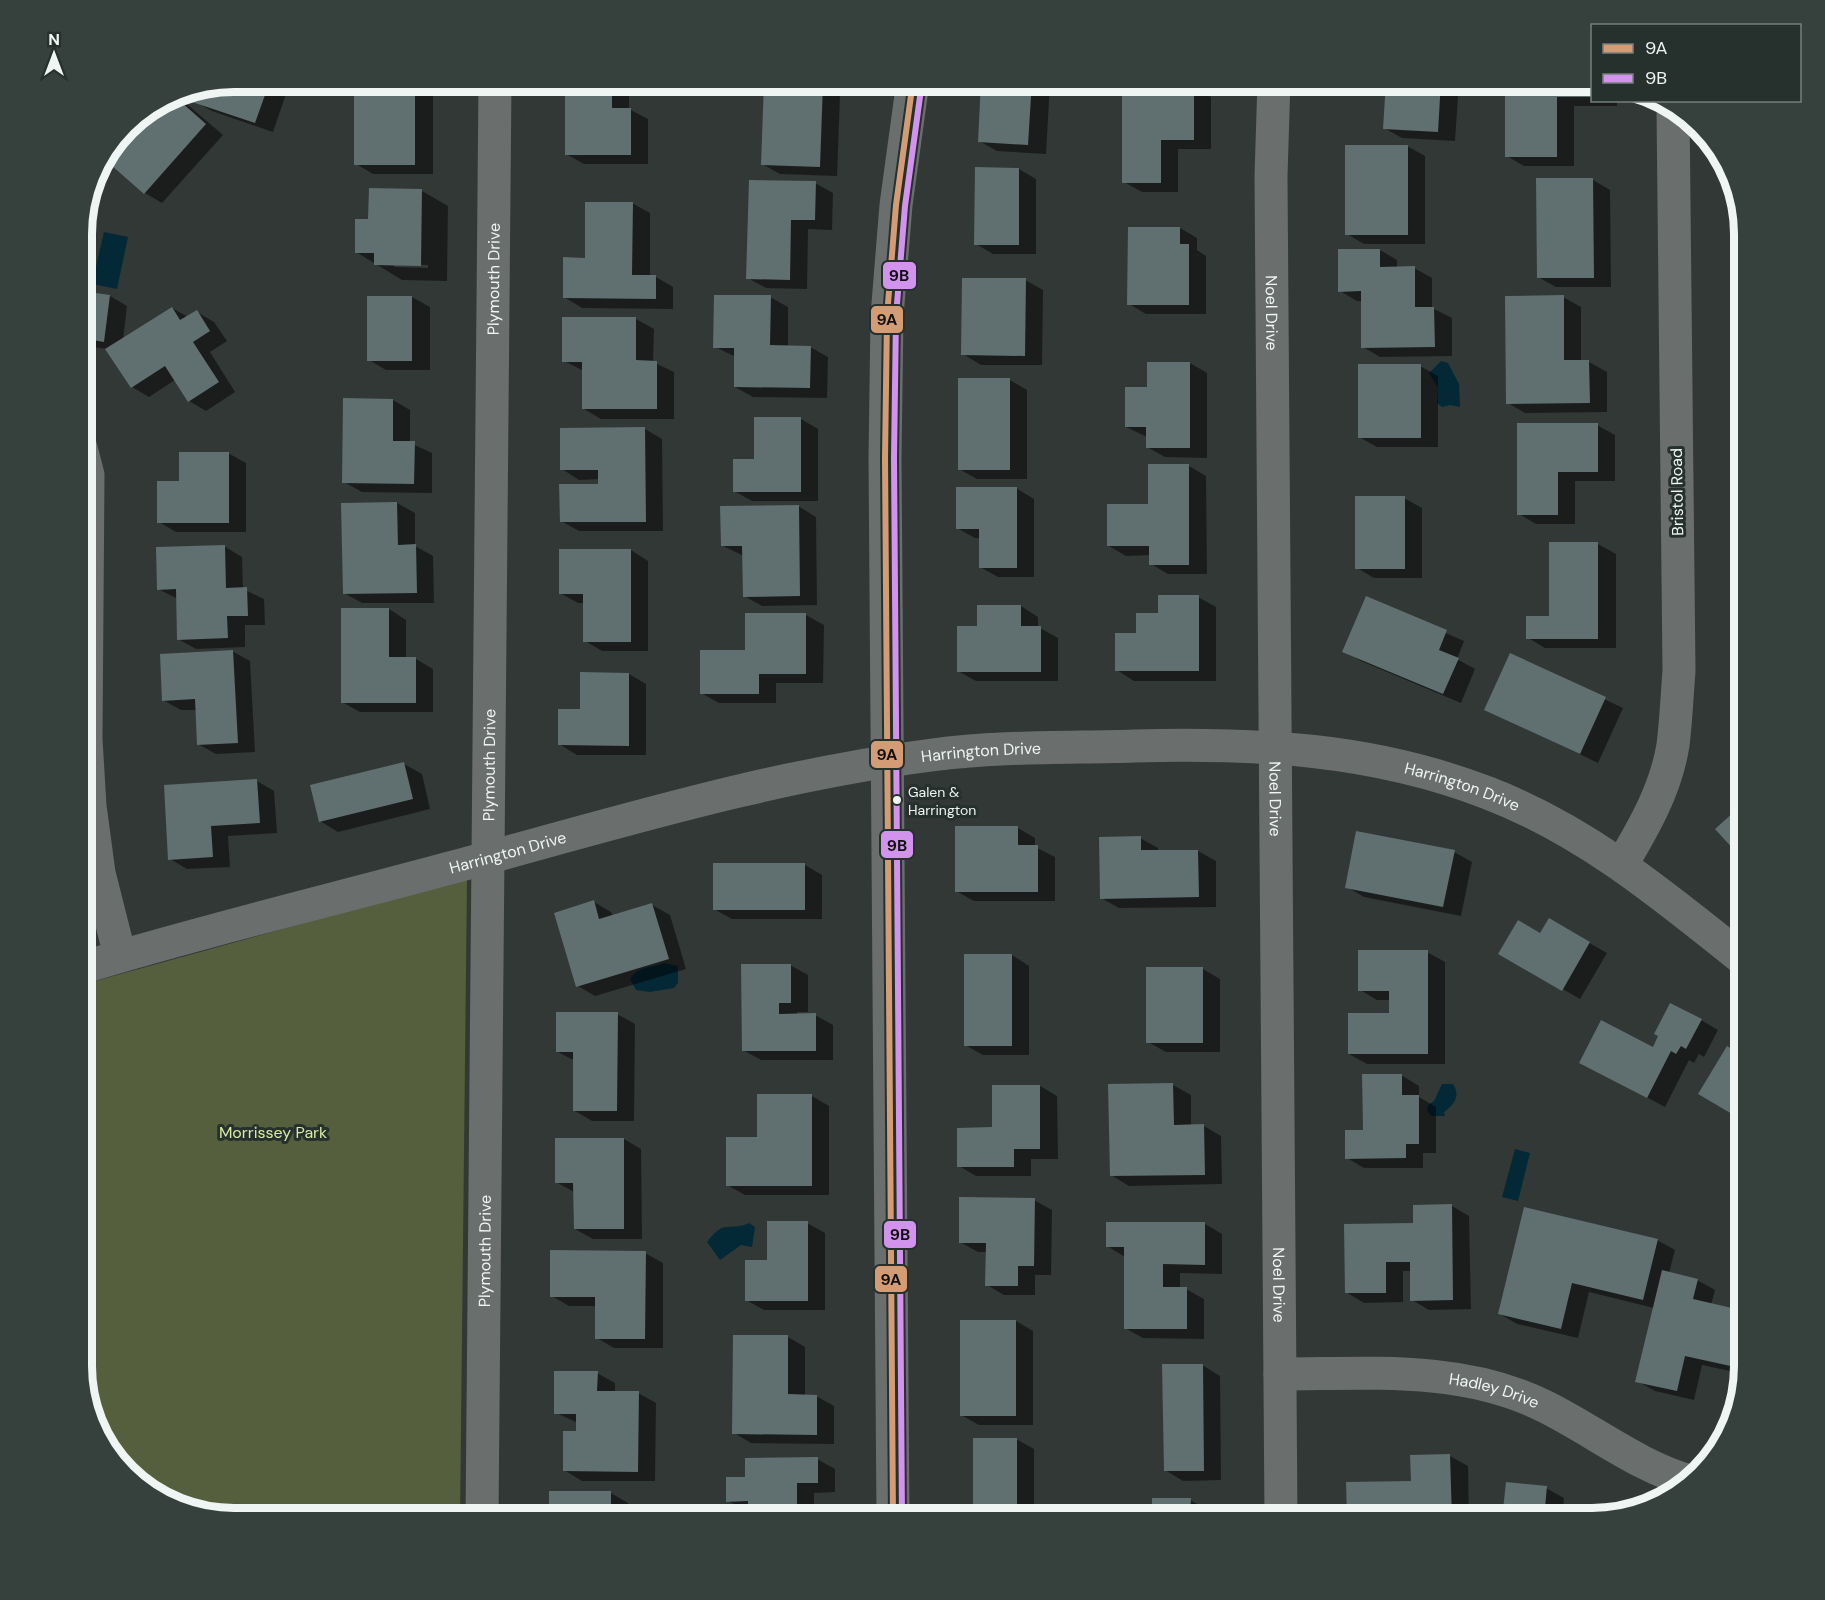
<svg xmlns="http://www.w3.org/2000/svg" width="1825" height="1600" font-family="'DM Sans',sans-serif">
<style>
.green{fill:#555e3d}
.water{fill:#042936}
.shadow{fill:#0007;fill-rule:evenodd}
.building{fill:#606f6f}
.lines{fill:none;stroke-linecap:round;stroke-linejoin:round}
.minor{stroke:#6a6e6c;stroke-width:33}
.bus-1-casing{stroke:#26302d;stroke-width:10}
.bus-2-casing{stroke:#26302d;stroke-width:10}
.bus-1{stroke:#d39c74;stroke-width:6}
.bus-2{stroke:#d193ec;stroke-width:6}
.bus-dot{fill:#eff5f3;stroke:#26302d;stroke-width:2}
.labels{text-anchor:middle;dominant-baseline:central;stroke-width:6;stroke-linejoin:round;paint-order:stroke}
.bus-label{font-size:14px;fill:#eff5f3;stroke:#26302d;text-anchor:start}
.street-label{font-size:16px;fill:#eff5f3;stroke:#26302d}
.park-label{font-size:16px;fill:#d8eaa3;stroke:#26302d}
.rim{fill:none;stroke:#eff5f3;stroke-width:8}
.line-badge{stroke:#26302d;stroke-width:2}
.pale-badge-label{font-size:16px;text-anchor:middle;font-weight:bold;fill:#111}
</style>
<rect width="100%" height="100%" fill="#323836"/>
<polygon class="green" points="467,878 460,1519 233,1519 175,1508 126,1475 93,1425 81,1376 81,985"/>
<g class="water">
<polygon points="104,232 128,237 117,289 92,284"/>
<polygon points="1441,361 1448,363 1459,384 1460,407 1450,405 1442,407 1437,403 1438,388 1429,373"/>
<path d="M664 963 678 966V983L674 988 650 992 636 990 630 979C639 965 651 969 664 963Z"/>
<path d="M1442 1084H1453C1461 1096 1454 1105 1444 1112L1445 1116H1431L1427 1110 1428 1105 1434 1101Z"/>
<polygon points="1515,1149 1530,1153 1518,1201 1502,1197"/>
<path d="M749 1223 755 1227 752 1247 741 1245 720 1260 707 1242C725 1218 729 1232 749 1223Z"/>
</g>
<g class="shadow">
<polygon points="233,81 271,81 287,91 273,132 212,111 194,101"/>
<polygon points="356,81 416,81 433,91 433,174 373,174 356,164"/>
<polygon points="566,81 625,81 629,84 629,109 648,119 648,164 584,164 566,154"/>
<polygon points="983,81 1050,83 1046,154 997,151 979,141"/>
<polygon points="1376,81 1459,81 1455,141 1402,138 1384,128 1387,82"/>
<polygon points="1507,81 1592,81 1592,100 1617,100 1617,106 1574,106 1574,166 1524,166 1507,156"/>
<polygon points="822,85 840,95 837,176 780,174 762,164"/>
<polygon points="1193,87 1211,97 1211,149 1178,149 1178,192 1142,192 1124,182"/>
<polygon points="172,95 189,106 223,135 162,203 145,193 104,157 132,120 143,128"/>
<polygon points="1407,146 1425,156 1425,244 1364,244 1347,234"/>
<polygon points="1019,169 1036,179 1036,254 993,254 976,244"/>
<polygon points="1593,180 1610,190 1611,287 1556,287 1538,277"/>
<polygon points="815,183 833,193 832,230 808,229 807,289 766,288 748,278"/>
<path d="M422 191 448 206 447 281 402 280 356 252ZM392 264 428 265V268L395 267Z"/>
<polygon points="632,203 650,213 650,277 656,277 673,287 673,309 582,308 564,297"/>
<polygon points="1180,228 1197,238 1197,250 1206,256 1206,314 1146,314 1129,304"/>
<polygon points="1380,250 1397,260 1397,268 1414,268 1432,278 1432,308 1452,318 1452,356 1380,357 1363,347 1362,301 1357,301 1340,291"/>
<polygon points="1025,280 1043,290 1042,365 981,365 963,354"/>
<polygon points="81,292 110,296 127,306 123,340 172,308 188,317 197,312 214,322 227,341 210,352 235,392 206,411 189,401 175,380 149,397 132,387 107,349 81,345"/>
<polygon points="369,297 412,297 430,307 430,370 386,370 369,360"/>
<polygon points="770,297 788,307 788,347 810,347 828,357 827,398 753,397 735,387 736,357 715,347"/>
<polygon points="1563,297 1581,307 1581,362 1589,362 1607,372 1607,412 1525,413 1508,403"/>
<polygon points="636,319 654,329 653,362 674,372 674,419 601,419 584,409 584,371 564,361"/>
<polygon points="1190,363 1207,373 1207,458 1165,457 1147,447 1147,437 1126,427 1148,388"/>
<polygon points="1420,366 1438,376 1438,447 1377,447 1359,437"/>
<polygon points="1010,380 1027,390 1027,479 977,479 959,469"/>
<polygon points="393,400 410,410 410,443 432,453 432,493 362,492 344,482"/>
<polygon points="801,419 818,429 818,501 752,501 734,491 755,461"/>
<polygon points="1597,425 1615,435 1615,481 1575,481 1575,524 1536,524 1519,514"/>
<polygon points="645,429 662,439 663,531 579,531 561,521 600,485 600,479 579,480 562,469"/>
<polygon points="228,453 246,463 246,532 176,532 159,522 181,483"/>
<polygon points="1189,466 1206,476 1207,574 1168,574 1151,564 1151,555 1126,556 1109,546"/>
<polygon points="1016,488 1034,499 1034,577 998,577 980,567 980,538 975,538 957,528"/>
<polygon points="1404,498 1422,508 1422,578 1374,578 1357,568"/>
<polygon points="397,503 415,513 415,546 433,556 434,603 362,603 344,593 343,504"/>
<polygon points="798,506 816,517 817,605 762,606 744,596 744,556 723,546"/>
<polygon points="1598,544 1616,554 1616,648 1545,648 1528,638 1551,618"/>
<polygon points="224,546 242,557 243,589 264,599 265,625 245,625 245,647 196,649 178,639 178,599 158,589"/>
<polygon points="631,550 648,561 648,651 602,651 585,641 585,603 578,603 560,593"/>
<polygon points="1198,597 1216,607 1216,681 1134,681 1117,670 1137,635 1159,615"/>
<polygon points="1367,598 1464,641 1457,659 1475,669 1461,703 1361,661 1344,651"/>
<polygon points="1021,606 1038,617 1038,627 1058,638 1058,681 976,681 958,671 978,627"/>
<polygon points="389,609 406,620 406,659 416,659 433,669 433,712 360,712 342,702"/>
<polygon points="746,614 806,615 824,625 823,683 776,683 776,703 719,703 701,693 746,652"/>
<polygon points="232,651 250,661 255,752 216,754 198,744 197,710 181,710 163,700"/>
<polygon points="1511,655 1623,708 1598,763 1486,709"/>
<polygon points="629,674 646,684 646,755 577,755 559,744 582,711"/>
<polygon points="404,764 422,774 430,809 338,832 320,821"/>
<polygon points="257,781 274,791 277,833 228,836 230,867 187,869 170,859"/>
<polygon points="1018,828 1035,838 1035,847 1055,857 1055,901 974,901 956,891"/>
<polygon points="1140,838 1158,848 1158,851 1198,851 1216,861 1216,907 1119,908 1101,898"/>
<polygon points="1454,852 1472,862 1461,916 1364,897 1347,887"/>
<polygon points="805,865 822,875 822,919 732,919 714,909"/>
<polygon points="594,902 611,912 613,917 652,905 670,915 686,969 595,996 578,986"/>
<polygon points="1549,920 1607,953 1580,999 1500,953 1541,935"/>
<polygon points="1427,952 1445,962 1445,1064 1367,1064 1349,1054 1390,1015 1390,1000 1377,1000 1360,990"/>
<polygon points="1012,955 1029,966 1029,1055 983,1055 965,1045"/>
<polygon points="790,965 808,975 808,1012 797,1012 797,1015 815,1015 833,1025 833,1060 761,1060 743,1050"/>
<polygon points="1203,969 1220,979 1220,1052 1166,1052 1148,1042"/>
<polygon points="617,1014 635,1024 634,1121 592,1121 575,1111 575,1061 558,1052"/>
<polygon points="1701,1020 1718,1030 1704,1057 1699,1054 1694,1063 1689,1060 1665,1107 1599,1072 1653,1049"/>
<polygon points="1401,1075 1419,1086 1419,1097 1436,1107 1436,1153 1423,1153 1423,1168 1364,1168 1347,1158"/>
<polygon points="1173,1085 1191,1095 1191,1126 1204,1126 1221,1136 1222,1184 1129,1186 1111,1175"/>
<polygon points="1040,1086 1057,1096 1058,1159 1031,1159 1031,1176 976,1176 959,1166 994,1129"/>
<polygon points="812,1096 829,1106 829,1195 745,1195 727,1185 758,1139"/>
<polygon points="624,1139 641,1149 642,1239 593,1239 575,1229 574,1192 556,1182"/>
<polygon points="1034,1200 1052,1210 1051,1275 1035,1275 1035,1295 1004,1295 987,1285 987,1252 978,1252 960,1242"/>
<polygon points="1452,1206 1469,1216 1471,1309 1429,1310 1412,1300 1412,1271 1403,1271 1403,1302 1364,1303 1346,1292 1415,1225"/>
<polygon points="807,1223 825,1233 825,1310 764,1310 746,1300 769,1262"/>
<polygon points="1205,1224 1222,1234 1222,1274 1180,1273 1180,1289 1186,1289 1204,1299 1204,1339 1143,1338 1125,1328 1125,1257 1107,1246"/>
<polygon points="1657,1240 1675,1250 1669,1273 1697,1280 1715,1290 1711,1305 1733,1310 1744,1294 1744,1374 1702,1365 1694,1400 1655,1391 1637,1381 1654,1308 1589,1292 1578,1338 1517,1324 1500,1314"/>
<polygon points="645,1253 663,1263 663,1348 614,1348 597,1338 597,1306 569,1306 552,1296"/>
<polygon points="1016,1321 1033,1331 1033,1425 979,1425 961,1415"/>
<polygon points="788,1337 805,1347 805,1396 816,1396 834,1406 834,1444 751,1443 734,1433"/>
<polygon points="1202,1365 1220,1376 1221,1480 1183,1481 1165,1470"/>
<polygon points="597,1373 615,1383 615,1393 638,1393 656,1403 655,1481 582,1481 564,1470 578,1433 578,1423 556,1413"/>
<polygon points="1016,1439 1034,1449 1034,1519 974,1519"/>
<polygon points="1450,1456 1468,1466 1469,1519 1348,1519 1413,1482 1412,1457"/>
<polygon points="817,1459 835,1469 835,1492 814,1493 814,1508 836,1519 750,1519 750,1511 727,1501 747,1478"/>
<polygon points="1546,1488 1564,1498 1562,1519 1504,1519"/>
<polygon points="611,1493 628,1503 628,1519 551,1519"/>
<polygon points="1190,1500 1208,1510 1208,1519 1153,1519"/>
</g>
<g class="building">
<polygon points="233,81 270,81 255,123 192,102 197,88"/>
<rect x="354" y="81" width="61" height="84"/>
<polygon points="565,81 612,81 612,108 631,108 631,155 565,155"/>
<polygon points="764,81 823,83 820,167 761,165"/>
<polygon points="981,81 1032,81 1028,145 978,142"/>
<polygon points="1386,81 1441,81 1438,132 1383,129"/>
<polygon points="1505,81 1592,81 1592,97 1557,97 1557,157 1505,157"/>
<polygon points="1122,86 1194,86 1194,140 1161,140 1161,183 1122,183"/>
<polygon points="172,94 206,124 144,194 103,158 131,121 140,129"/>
<rect x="1345" y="145" width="63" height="90"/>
<polygon points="975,167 1019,168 1019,245 974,245"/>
<polygon points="1536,178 1593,178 1594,278 1537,278"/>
<polygon points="749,180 816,181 815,220 791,220 790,280 746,279"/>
<polygon points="369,188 422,189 421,266 374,265 374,253 355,253 355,219 368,219"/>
<polygon points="585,202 633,202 632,275 656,275 656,299 563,298 563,257 585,258"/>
<polygon points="1128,227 1180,227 1180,244 1189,244 1189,305 1127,305"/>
<polygon points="1338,249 1380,249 1380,267 1415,266 1415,307 1434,307 1435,347 1361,348 1361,291 1338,292"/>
<polygon points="962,278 1026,278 1025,356 961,355"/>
<polygon points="81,291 110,295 104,342 81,338"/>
<polygon points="714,295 771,295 770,345 811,346 810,388 734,387 734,348 713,348"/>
<polygon points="1564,295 1564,360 1589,360 1590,403 1506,404 1505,296"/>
<rect x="367" y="296" width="45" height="65"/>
<polygon points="172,307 180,320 197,310 210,331 193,342 219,382 188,402 165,366 131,388 105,349"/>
<polygon points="562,317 636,317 636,360 657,361 657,409 582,409 582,362 562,362"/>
<polygon points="1147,362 1190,362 1190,448 1146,448 1146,427 1125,427 1125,387 1147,387"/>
<rect x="1358" y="364" width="63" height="74"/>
<rect x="958" y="378" width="52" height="92"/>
<polygon points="343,398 393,399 393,441 415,441 414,484 342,483"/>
<polygon points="754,417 801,417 801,492 733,492 733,459 754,459"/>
<polygon points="1517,423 1598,423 1598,472 1558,472 1558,515 1517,515"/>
<polygon points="645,427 646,522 560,522 559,484 598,484 598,470 560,470 560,428"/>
<polygon points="179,452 229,452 229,523 157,523 157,481 179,481"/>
<polygon points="1148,464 1189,464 1189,565 1149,565 1149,546 1107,546 1107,504 1148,504"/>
<polygon points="956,487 1017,487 1017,568 979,568 979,529 956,529"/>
<rect x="1355" y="496" width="50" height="73"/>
<polygon points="397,502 398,545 416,544 417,593 343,594 341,503"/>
<polygon points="799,505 800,596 743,597 742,546 721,546 720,506"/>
<polygon points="1549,542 1598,542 1598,639 1526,639 1526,616 1549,616"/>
<polygon points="225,545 226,588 247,587 248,616 227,616 228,638 177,640 176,589 157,590 156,547"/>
<polygon points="559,549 631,549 631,642 583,642 583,594 559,594"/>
<polygon points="1158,595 1199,595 1199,671 1115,671 1115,633 1136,633 1136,613 1158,613"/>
<polygon points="1366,596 1447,630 1439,650 1459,658 1443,694 1342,652"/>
<polygon points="977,605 1021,605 1021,626 1041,626 1041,672 957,672 957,626 977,626"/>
<polygon points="341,608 389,608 389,657 416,657 416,703 341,703"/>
<polygon points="745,613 806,613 806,674 759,674 759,694 700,694 700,650 745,650"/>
<polygon points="233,650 238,743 197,745 195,699 162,701 160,654"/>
<polygon points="1510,653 1606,697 1580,754 1484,710"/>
<polygon points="580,672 629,673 629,746 558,745 558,709 580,709"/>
<polygon points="404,762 413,799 319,822 310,785"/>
<polygon points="257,779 260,823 211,826 213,857 168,860 164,785"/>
<polygon points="1744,803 1744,861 1715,829"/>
<polygon points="955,826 1018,826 1018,845 1038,845 1038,892 955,892"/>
<polygon points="1356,831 1455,850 1443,907 1345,888"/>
<polygon points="1141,836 1141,850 1198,850 1199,897 1100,899 1099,837"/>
<rect x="713" y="863" width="92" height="47"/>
<polygon points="594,900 599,919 652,903 669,959 576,987 554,913"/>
<polygon points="1549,918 1590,942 1562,991 1498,954 1518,920 1540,933"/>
<polygon points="1358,950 1428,950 1428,1054 1348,1054 1348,1013 1389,1013 1389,991 1358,991"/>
<rect x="964" y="954" width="48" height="92"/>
<polygon points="741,964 791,964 791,1003 779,1003 779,1014 816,1013 816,1051 742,1051"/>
<rect x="1146" y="967" width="57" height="76"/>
<polygon points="1670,1003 1702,1019 1686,1049 1681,1046 1676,1054 1671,1051 1647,1098 1579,1063 1601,1020 1653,1047 1658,1036 1654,1034"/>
<polygon points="556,1012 618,1012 617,1111 573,1111 573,1052 556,1052"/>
<polygon points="1727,1046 1744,1056 1744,1121 1698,1094"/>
<polygon points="1362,1074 1402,1074 1402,1095 1419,1095 1419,1144 1406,1144 1406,1158 1345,1159 1345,1130 1363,1130"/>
<polygon points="1173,1083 1174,1125 1204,1124 1205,1175 1110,1176 1108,1084"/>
<polygon points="992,1085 1040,1085 1040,1149 1014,1149 1014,1167 957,1167 957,1128 992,1127"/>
<polygon points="757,1094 812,1094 812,1186 726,1186 726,1137 757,1137"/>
<polygon points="555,1138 624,1138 624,1229 574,1229 573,1183 555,1183"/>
<polygon points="959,1197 1035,1198 1034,1266 1018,1266 1018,1286 985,1286 986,1243 959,1243"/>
<polygon points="1452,1204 1453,1300 1410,1301 1410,1262 1386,1262 1386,1293 1345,1293 1344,1224 1413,1223 1413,1205"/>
<polygon points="1524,1207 1658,1239 1643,1300 1572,1283 1561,1329 1498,1314"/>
<polygon points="767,1221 808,1221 808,1301 745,1301 745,1260 767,1260"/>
<polygon points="1106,1222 1205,1222 1205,1265 1163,1264 1163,1287 1187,1287 1187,1329 1124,1329 1124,1247 1106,1247"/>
<polygon points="550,1250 646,1251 645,1339 595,1339 595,1297 550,1297"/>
<polygon points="1662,1270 1698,1279 1693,1299 1732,1308 1736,1290 1744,1292 1744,1369 1685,1356 1677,1391 1635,1382"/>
<rect x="960" y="1320" width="56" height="96"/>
<polygon points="733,1335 788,1335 788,1394 817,1395 817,1435 732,1434"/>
<polygon points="1162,1364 1203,1364 1204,1471 1164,1471"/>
<polygon points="554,1371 598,1371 597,1391 639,1391 638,1472 563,1471 563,1431 576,1431 576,1414 554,1414"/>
<rect x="973" y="1438" width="44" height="81"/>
<polygon points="1450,1454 1452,1519 1347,1519 1346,1482 1411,1481 1410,1455"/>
<polygon points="818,1457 818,1483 797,1483 797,1506 818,1506 818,1519 748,1519 748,1501 726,1502 726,1477 745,1477 745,1458"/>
<polygon points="1506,1482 1547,1486 1544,1519 1502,1519"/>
<rect x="549" y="1491" width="62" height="28"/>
<polygon points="1152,1498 1191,1498 1190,1519 1152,1519"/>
</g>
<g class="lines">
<g class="minor">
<path id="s1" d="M1274 81 1271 176 1281 1519"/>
<polyline points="81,448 88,475 86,739 90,806 99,873 120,956"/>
<path d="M1622 864C1644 827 1666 789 1673 745 1676 721 1677 696 1679 671L1673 108"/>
<path id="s2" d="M81 968C202 931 324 902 446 869 607 826 766 776 932 755 999 746 1067 748 1134 746 1257 743 1372 748 1488 793 1585 830 1664 896 1744 960"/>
<path id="s3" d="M1280 1374C1368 1374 1462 1365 1544 1406 1593 1430 1637 1466 1690 1481"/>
<path id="s4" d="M482 1519 495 81"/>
<polyline points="893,1519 885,458 887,316 896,205 913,81"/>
</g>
<g class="bus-1-casing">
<polyline id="bus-1" points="893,1519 885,458 887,316 896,205 913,81"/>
</g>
<g class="bus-2-casing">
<polyline id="bus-2" points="902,1519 894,458 896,316 905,206 922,82"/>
</g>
<use href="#bus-1" class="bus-1"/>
<use href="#bus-2" class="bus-2"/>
</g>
<circle class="bus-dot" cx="897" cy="800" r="5"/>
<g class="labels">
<g class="bus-label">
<text x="908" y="792">Galen &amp;<tspan x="908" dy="18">Harrington</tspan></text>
</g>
<g class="street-label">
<text stroke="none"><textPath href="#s4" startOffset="1240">Plymouth Drive</textPath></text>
<text stroke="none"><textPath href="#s1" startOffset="232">Noel Drive</textPath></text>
<text transform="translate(1677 492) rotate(-91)">Bristol Road</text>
<text stroke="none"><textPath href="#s2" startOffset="927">Harrington Drive</textPath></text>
<text stroke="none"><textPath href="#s4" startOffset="754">Plymouth Drive</textPath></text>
<text stroke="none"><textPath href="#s2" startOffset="1413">Harrington Drive</textPath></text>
<text stroke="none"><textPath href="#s1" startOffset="718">Noel Drive</textPath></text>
<text stroke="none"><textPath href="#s2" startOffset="442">Harrington Drive</textPath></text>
<text stroke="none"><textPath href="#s4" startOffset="268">Plymouth Drive</textPath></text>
<text stroke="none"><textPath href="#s1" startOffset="1204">Noel Drive</textPath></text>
<text stroke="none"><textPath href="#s3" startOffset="216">Hadley Drive</textPath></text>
</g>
<g class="park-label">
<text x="273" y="1132">Morrissey Park</text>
</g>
</g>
<path d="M0 0H1825V1600H0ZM234 92H1592A142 142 0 0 1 1734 234V1366A142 142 0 0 1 1592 1508H234A142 142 0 0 1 92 1366V234A142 142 0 0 1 234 92Z" fill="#36403d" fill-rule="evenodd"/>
<path class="rim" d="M234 92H1592A142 142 0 0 1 1734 234V1366A142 142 0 0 1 1592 1508H234A142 142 0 0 1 92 1366V234A142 142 0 0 1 234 92Z"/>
<g class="line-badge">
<rect x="882" y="261" width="35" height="29" rx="6" fill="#d193ec"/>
<rect x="870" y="305" width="34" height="29" rx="6" fill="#d39c74"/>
<rect x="870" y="740" width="34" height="29" rx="6" fill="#d39c74"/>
<rect x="880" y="830" width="34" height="29" rx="6" fill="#d193ec"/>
<rect x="883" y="1220" width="34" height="29" rx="6" fill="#d193ec"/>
<rect x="874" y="1265" width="34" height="28" rx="6" fill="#d39c74"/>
</g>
<g class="pale-badge-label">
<text x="899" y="281">9B</text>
<text x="887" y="325">9A</text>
<text x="887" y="760">9A</text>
<text x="897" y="851">9B</text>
<text x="900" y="1240">9B</text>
<text x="891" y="1285">9A</text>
</g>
<rect x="1591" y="24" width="210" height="78" fill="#26302d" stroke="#767f7c" stroke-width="1.5"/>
<rect x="1603" y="44" width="30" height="9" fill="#d39c74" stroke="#767f7c" stroke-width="1.5"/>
<text x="1645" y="54" font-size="18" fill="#eff5f3">9A</text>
<rect x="1603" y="74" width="30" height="9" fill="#d193ec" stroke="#767f7c" stroke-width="1.5"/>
<text x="1645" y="84" font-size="18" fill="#eff5f3">9B</text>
<g transform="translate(54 54)" stroke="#26302d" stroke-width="4.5" paint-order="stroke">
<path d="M0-4.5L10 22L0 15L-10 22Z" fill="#eff5f3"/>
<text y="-9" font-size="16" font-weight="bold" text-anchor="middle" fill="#eff5f3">N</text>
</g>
</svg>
